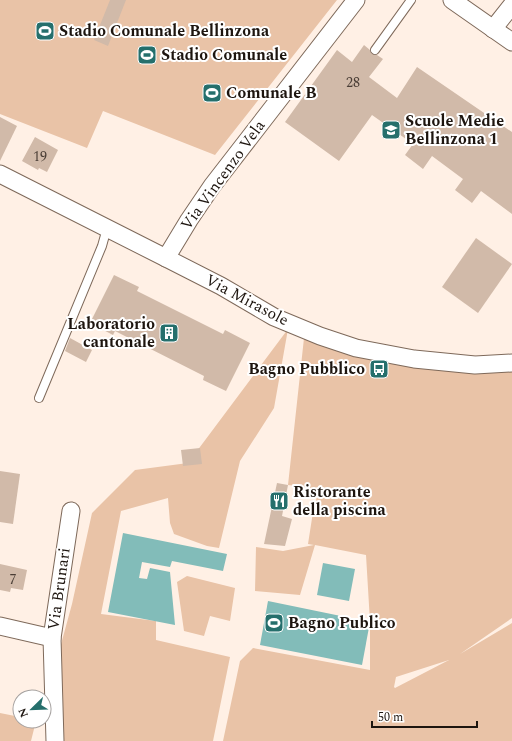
<svg xmlns="http://www.w3.org/2000/svg" width="512" height="741" font-family="Spectral,serif">
<style>
.green{fill:#e9c3a7;fill-rule:evenodd}
.water{fill:#82bcb9}
.building{fill:#d1baa9}
.lines{fill:none;stroke-linecap:round;stroke-linejoin:round}
.lane-casing{stroke:#7e695a;stroke-width:10}
.street-casing{stroke:#7e695a;stroke-width:19}
.lane{stroke:#fff;stroke-width:8}
.street{stroke:#fff;stroke-width:17}
.labels{text-anchor:middle;dominant-baseline:central;stroke-width:4;stroke-linejoin:round;paint-order:stroke}
.number-label{font-size:14px;fill:#4a3e36}
.poi-label{font-size:16px;font-weight:bold;fill:#1d150f;stroke:#fff;text-anchor:start}
.street-label{font-size:16px;fill:#1d150f;stroke:#fff}
</style>
<rect width="100%" height="100%" fill="#fff0e5"/>
<g class="green">
<polygon points="0,0 337,0 215,155 103,111 87,148 0,114"/>
<polygon points="288,329 274,408 240,461 219,548 207,546 174,534 170,523 168,498 121,511 101,614 156,621 156,640 230,657 213,741 62,741 60,648 72,604 92,513 135,470 188,463"/>
<path d="M304 338 512 370V618L460 654 512 623V741H223L240 661 253 648 370 670V622L366 555 315 545 300 595 255 591 256 547 283 551 314 545 308 544 313 512 319 489 288 485ZM449 660 395 688 394 687 396 677Z"/>
<polygon points="187,576 235,588 230,621 210,616 204,636 184,631 177,582"/>
<polygon points="0,713 20,717 20,721 36,721 31,741 0,741"/>
</g>
<g class="water">
<polygon points="123,533 227,554 223,571 172,561 170,567 142,562 139,578 147,579 150,568 170,572 175,625 108,612"/>
<polygon points="323,563 355,569 349,601 317,595"/>
<polygon points="268,601 370,622 362,665 260,645"/>
</g>
<g class="building">
<polygon points="110,0 126,0 108,46 94,40"/>
<polygon points="364,45 370,50 372,54 377,55 383,59 369,77 397,98 417,67 512,132 512,214 481,191 472,203 455,190 463,179 432,156 423,169 405,155 413,144 372,115 339,161 285,122 337,50 352,62"/>
<polygon points="0,117 17,126 0,161"/>
<polygon points="35,137 58,150 47,172 39,168 38,170 22,161"/>
<polygon points="476,238 512,264 478,313 442,287"/>
<polygon points="114,275 139,287 137,291 223,334 225,330 250,343 226,391 203,380 204,376 115,331 113,335 90,323"/>
<polygon points="70,338 92,350 86,362 65,351"/>
<polygon points="200,448 202,464 183,466 181,450"/>
<polygon points="0,471 20,474 13,524 0,522"/>
<polygon points="277,483 288,485 282,516 292,519 285,546 264,544"/>
<polygon points="0,564 27,570 23,590 11,588 10,592 0,590"/>
</g>
<g class="lines">
<g class="lane-casing">
<g id="lane">
<polyline points="375,50 411,0"/>
<polyline points="39,398 102,246 107,228"/>
</g>
</g>
<g class="street-casing">
<g id="street">
<polyline points="452,0 512,42"/>
<polyline points="493,29 512,5"/>
<polyline points="0,174 166,258 221,286 274,317 320,336 356,348 414,359 475,365 512,363"/>
<polyline points="166,258 189,220 212,186 356,0"/>
<polyline points="0,626 52,638 71,511"/>
<polyline points="52,638 55,741"/>
</g>
</g>
<use href="#lane" class="lane"/>
<use href="#street" class="street"/>
</g>
<defs>
<g id="stadium-square" transform="scale(1)"><rect x="-9" y="-9" width="18" height="18" rx="4" fill="#256f6c" stroke="#fff"/><path d="M0-5a6.5 5 0 1 0 0 10a6.5 5 0 1 0 0-10ZM-3.5-1.8h7v3.6h-7Z" fill="#fff"/></g>
<g id="school-square" transform="scale(1)"><rect x="-9" y="-9" width="18" height="18" rx="4" fill="#256f6c" stroke="#fff"/><path d="M0-5L7-2L0 1L-7-2ZM-4 1L0 2.5L4 1V4Q0 6-4 4Z" fill="#fff"/></g>
<g id="building-square" transform="scale(1)"><rect x="-9" y="-9" width="18" height="18" rx="4" fill="#256f6c" stroke="#fff"/><path d="M-4-6H4V6H1V3H-1V6H-4ZM-2.5-4.3h1.7v1.8h-1.7ZM.8-4.3h1.7v1.8H.8ZM-2.5-1h1.7V.8h-1.7ZM.8-1h1.7V.8H.8Z" fill="#fff"/></g>
<g id="bus-square" transform="scale(1)"><rect x="-9" y="-9" width="18" height="18" rx="4" fill="#256f6c" stroke="#fff"/><path d="M-5-6H5V4H4V6H2V4H-2V6H-4V4H-5ZM-3.5-4V0h7V-4ZM-3.5 1.2v1.5H-2V1.2ZM2 1.2v1.5H3.5V1.2Z" fill="#fff"/></g>
<g id="restaurant-square" transform="scale(1)"><rect x="-9" y="-9" width="18" height="18" rx="4" fill="#256f6c" stroke="#fff"/><path d="M-5-6h1v4h1v-4h1v4h1v-4h1v5L-1.5 .5V6h-2V.5L-5-1ZM5-6V6H3V1.5H1.5Q1.5-4 5-6Z" fill="#fff"/></g>
</defs>
<g fill-rule="evenodd">
<use href="#stadium-square" x="45" y="31"/>
<use href="#stadium-square" x="147" y="55"/>
<use href="#stadium-square" x="212" y="93"/>
<use href="#school-square" x="391" y="130"/>
<use href="#building-square" x="169" y="333"/>
<use href="#bus-square" x="379" y="369"/>
<use href="#restaurant-square" x="279" y="501"/>
<use href="#stadium-square" x="274" y="623"/>
</g>
<g class="labels">
<g class="number-label">
<text x="353" y="82">28</text>
<text x="40" y="156">19</text>
<text x="13" y="579">7</text>
</g>
<g class="poi-label">
<text x="59" y="31">Stadio Comunale Bellinzona</text>
<text x="161" y="55">Stadio Comunale</text>
<text x="226" y="93">Comunale B</text>
<text x="405" y="121">Scuole Medie<tspan x="405" dy="18">Bellinzona 1</tspan></text>
<text x="155" y="324" text-anchor="end">Laboratorio<tspan x="155" dy="18">cantonale</tspan></text>
<text x="365" y="369" text-anchor="end">Bagno Pubblico</text>
<text x="293" y="492">Ristorante<tspan x="293" dy="18">della piscina</tspan></text>
<text x="288" y="623">Bagno Publico</text>
</g>
<g class="street-label">
<text transform="translate(223 175) rotate(-54)">Via Vincenzo Vela</text>
<text transform="translate(247 300) rotate(28)">Via Mirasole</text>
<text transform="translate(59 589) rotate(-82)">Via Brunari</text>
</g>
</g>
<g transform="translate(32 709) rotate(247)"><circle r="19" fill="#ffffff" stroke="#a5a19f"/>
<path d="M0-3L7 15L0 10L-7 15Z" fill="#256f6c"/>
<text y="-6" font-size="11" font-weight="bold" text-anchor="middle" fill="#1d150f">N</text>
</g>
<path d="M372 721v6h105v-6" fill="none" stroke="#1d150f" stroke-width="2"/>
<text x="378" y="721" font-size="12" fill="#1d150f" stroke="#ffffff" stroke-width="3" paint-order="stroke">50 m</text>
</svg>
